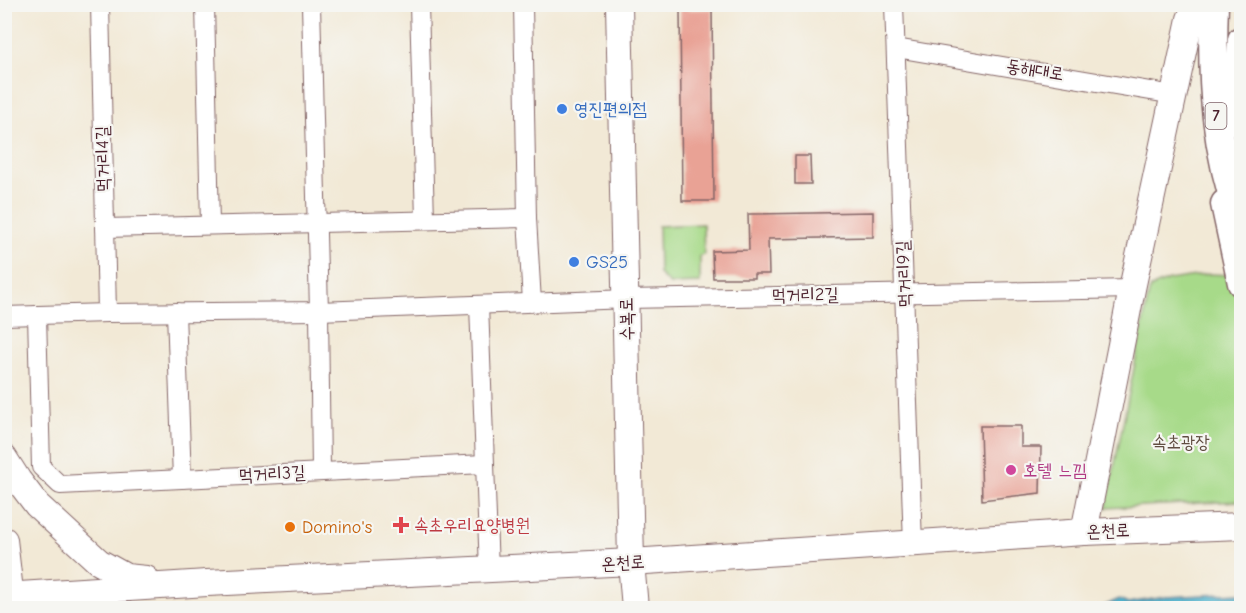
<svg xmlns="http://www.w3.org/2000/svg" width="1246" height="613" font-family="'Comic Neue','Poor Story',sans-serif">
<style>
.green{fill:#a7da89;stroke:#787c5a;stroke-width:1.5}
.water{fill:#4fb3ce;stroke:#4c697c;stroke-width:1.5}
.building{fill:#e9a295}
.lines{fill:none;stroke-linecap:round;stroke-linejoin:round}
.street-casing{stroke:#856667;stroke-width:20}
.secondary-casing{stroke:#856667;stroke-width:28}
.primary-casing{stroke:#856667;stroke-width:31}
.street{stroke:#fff;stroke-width:18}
.secondary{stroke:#fff;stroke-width:26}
.primary{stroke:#fff;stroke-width:28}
.shop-dot{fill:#3f7fe0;stroke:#f6f6f2;stroke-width:2}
.hotel-dot{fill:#d1479c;stroke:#f6f6f2;stroke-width:2}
.health-dot{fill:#e0444e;stroke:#f6f6f2;stroke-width:2}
.food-dot{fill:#e8710a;stroke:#f6f6f2;stroke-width:2}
.labels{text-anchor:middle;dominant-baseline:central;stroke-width:4.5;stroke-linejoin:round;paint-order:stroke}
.shield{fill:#f6f6f2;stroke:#7e6067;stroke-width:1.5}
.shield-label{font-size:16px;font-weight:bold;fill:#4a1f2b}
.street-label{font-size:18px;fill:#4a1f2b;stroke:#f6f6f2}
.shop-label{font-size:18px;fill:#366cbe;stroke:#f6f6f2;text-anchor:start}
.park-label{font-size:18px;fill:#614e42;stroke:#f6f6f2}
.hotel-label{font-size:18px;fill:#b23c85;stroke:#f6f6f2;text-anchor:start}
.health-label{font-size:18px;fill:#be3a42;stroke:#f6f6f2;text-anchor:start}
.food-label{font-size:18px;fill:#c56008;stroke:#f6f6f2;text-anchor:start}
</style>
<rect width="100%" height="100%" fill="#f6f6f2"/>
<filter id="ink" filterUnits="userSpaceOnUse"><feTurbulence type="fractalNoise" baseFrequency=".0167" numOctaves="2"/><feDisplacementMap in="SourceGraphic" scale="12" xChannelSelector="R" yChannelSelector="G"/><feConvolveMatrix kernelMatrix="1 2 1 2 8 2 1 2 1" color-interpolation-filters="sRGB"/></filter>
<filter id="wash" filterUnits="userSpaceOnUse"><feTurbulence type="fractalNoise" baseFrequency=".008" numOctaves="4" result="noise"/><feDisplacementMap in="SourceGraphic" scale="24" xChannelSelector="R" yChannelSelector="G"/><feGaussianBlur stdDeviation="1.35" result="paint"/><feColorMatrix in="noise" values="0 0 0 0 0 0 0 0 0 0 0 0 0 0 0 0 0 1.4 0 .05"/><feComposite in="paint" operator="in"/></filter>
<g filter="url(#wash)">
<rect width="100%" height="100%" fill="#f2e9d6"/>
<g class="green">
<polygon points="703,224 704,255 700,256 700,283 670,284 659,274 658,226"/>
<polygon points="1209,274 1231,275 1242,308 1241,501 1106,508 1150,288 1169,280"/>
</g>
<polygon class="water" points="1241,593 1241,608 1100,608 1119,599 1128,603 1166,597"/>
<g id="blocks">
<g class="building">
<polygon points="712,9 714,201 682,201 680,10"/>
<polygon points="795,156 810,156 811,184 795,184"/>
<polygon points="873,212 873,237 768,239 769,274 754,274 754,278 713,278 712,251 749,250 748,214"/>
<polygon points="980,426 1021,426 1021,447 1041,447 1040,493 982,500"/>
</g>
</g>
</g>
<g filter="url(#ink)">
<use href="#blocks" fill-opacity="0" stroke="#856667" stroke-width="1.5"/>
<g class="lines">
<g class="street-casing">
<g id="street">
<polyline points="100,4 107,313"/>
<polyline points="205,4 210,225"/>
<polyline points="311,4 319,311 321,472"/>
<polyline points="419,4 425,220"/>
<polyline points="523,4 527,218 532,302"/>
<polyline points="894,4 913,545"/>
<polyline points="896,48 1174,95"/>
<polyline points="105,228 527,218"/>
<polyline points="479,305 489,570"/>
<polyline points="176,312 182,479"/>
<polyline points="37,315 41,467 60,485 484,464"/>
<polyline points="4,316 107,313 319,311 627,299 1132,289"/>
</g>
</g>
<g class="secondary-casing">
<g id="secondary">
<polyline points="619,4 631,562 635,608"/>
<polyline points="4,458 18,480 37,505 99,562 126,577 146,579"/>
<polyline points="1084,532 1132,289 1190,19 1196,4"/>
<polyline points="4,540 12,608"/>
<polyline points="4,596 207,583 631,562 1084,532 1242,526"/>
</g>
</g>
<g class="primary-casing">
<g id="primary">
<path d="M1214 4C1211 84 1215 149 1242 225"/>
<polyline points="1242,40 1239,85 1242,123"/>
<polyline points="1225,204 1242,283"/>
</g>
</g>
<use href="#street" class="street"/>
<use href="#secondary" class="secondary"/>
<use href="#primary" class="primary"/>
</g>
</g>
<g class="shop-dot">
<circle cx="562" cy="109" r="6"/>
<circle cx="574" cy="262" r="6"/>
</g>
<circle class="hotel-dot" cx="1011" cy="470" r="6"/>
<path class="health-dot" d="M398 516h6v6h6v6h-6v6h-6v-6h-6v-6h6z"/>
<circle class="food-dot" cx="290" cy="527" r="6"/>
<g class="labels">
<rect class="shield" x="1205.5" y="103" width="21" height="26" rx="4.5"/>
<g class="shield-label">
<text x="1216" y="116">7</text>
</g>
<g class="street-label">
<text transform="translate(1035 70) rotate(9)">동해대로</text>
<text transform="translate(103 159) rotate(-91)">먹거리4길</text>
<text transform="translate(904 274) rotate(-92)">먹거리9길</text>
<text transform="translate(805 295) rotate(-1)">먹거리2길</text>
<text transform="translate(627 319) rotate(-91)">수복로</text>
<text transform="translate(272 474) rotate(-3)">먹거리3길</text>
<text transform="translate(1108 531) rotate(-2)">온천로</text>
<text transform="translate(623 563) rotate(-3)">온천로</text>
</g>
<g class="shop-label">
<text x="574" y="109">영진편의점</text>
<text x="586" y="262">GS25</text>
</g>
<g class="park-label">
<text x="1181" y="442">속초광장</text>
</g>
<g class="hotel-label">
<text x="1023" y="470">호텔 느낌</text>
</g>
<g class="health-label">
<text x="414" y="525">속초우리요양병원</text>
</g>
<g class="food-label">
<text x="302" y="527">Domino's</text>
</g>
</g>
<rect width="1246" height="613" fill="none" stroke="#f6f6f2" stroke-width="24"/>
</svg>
